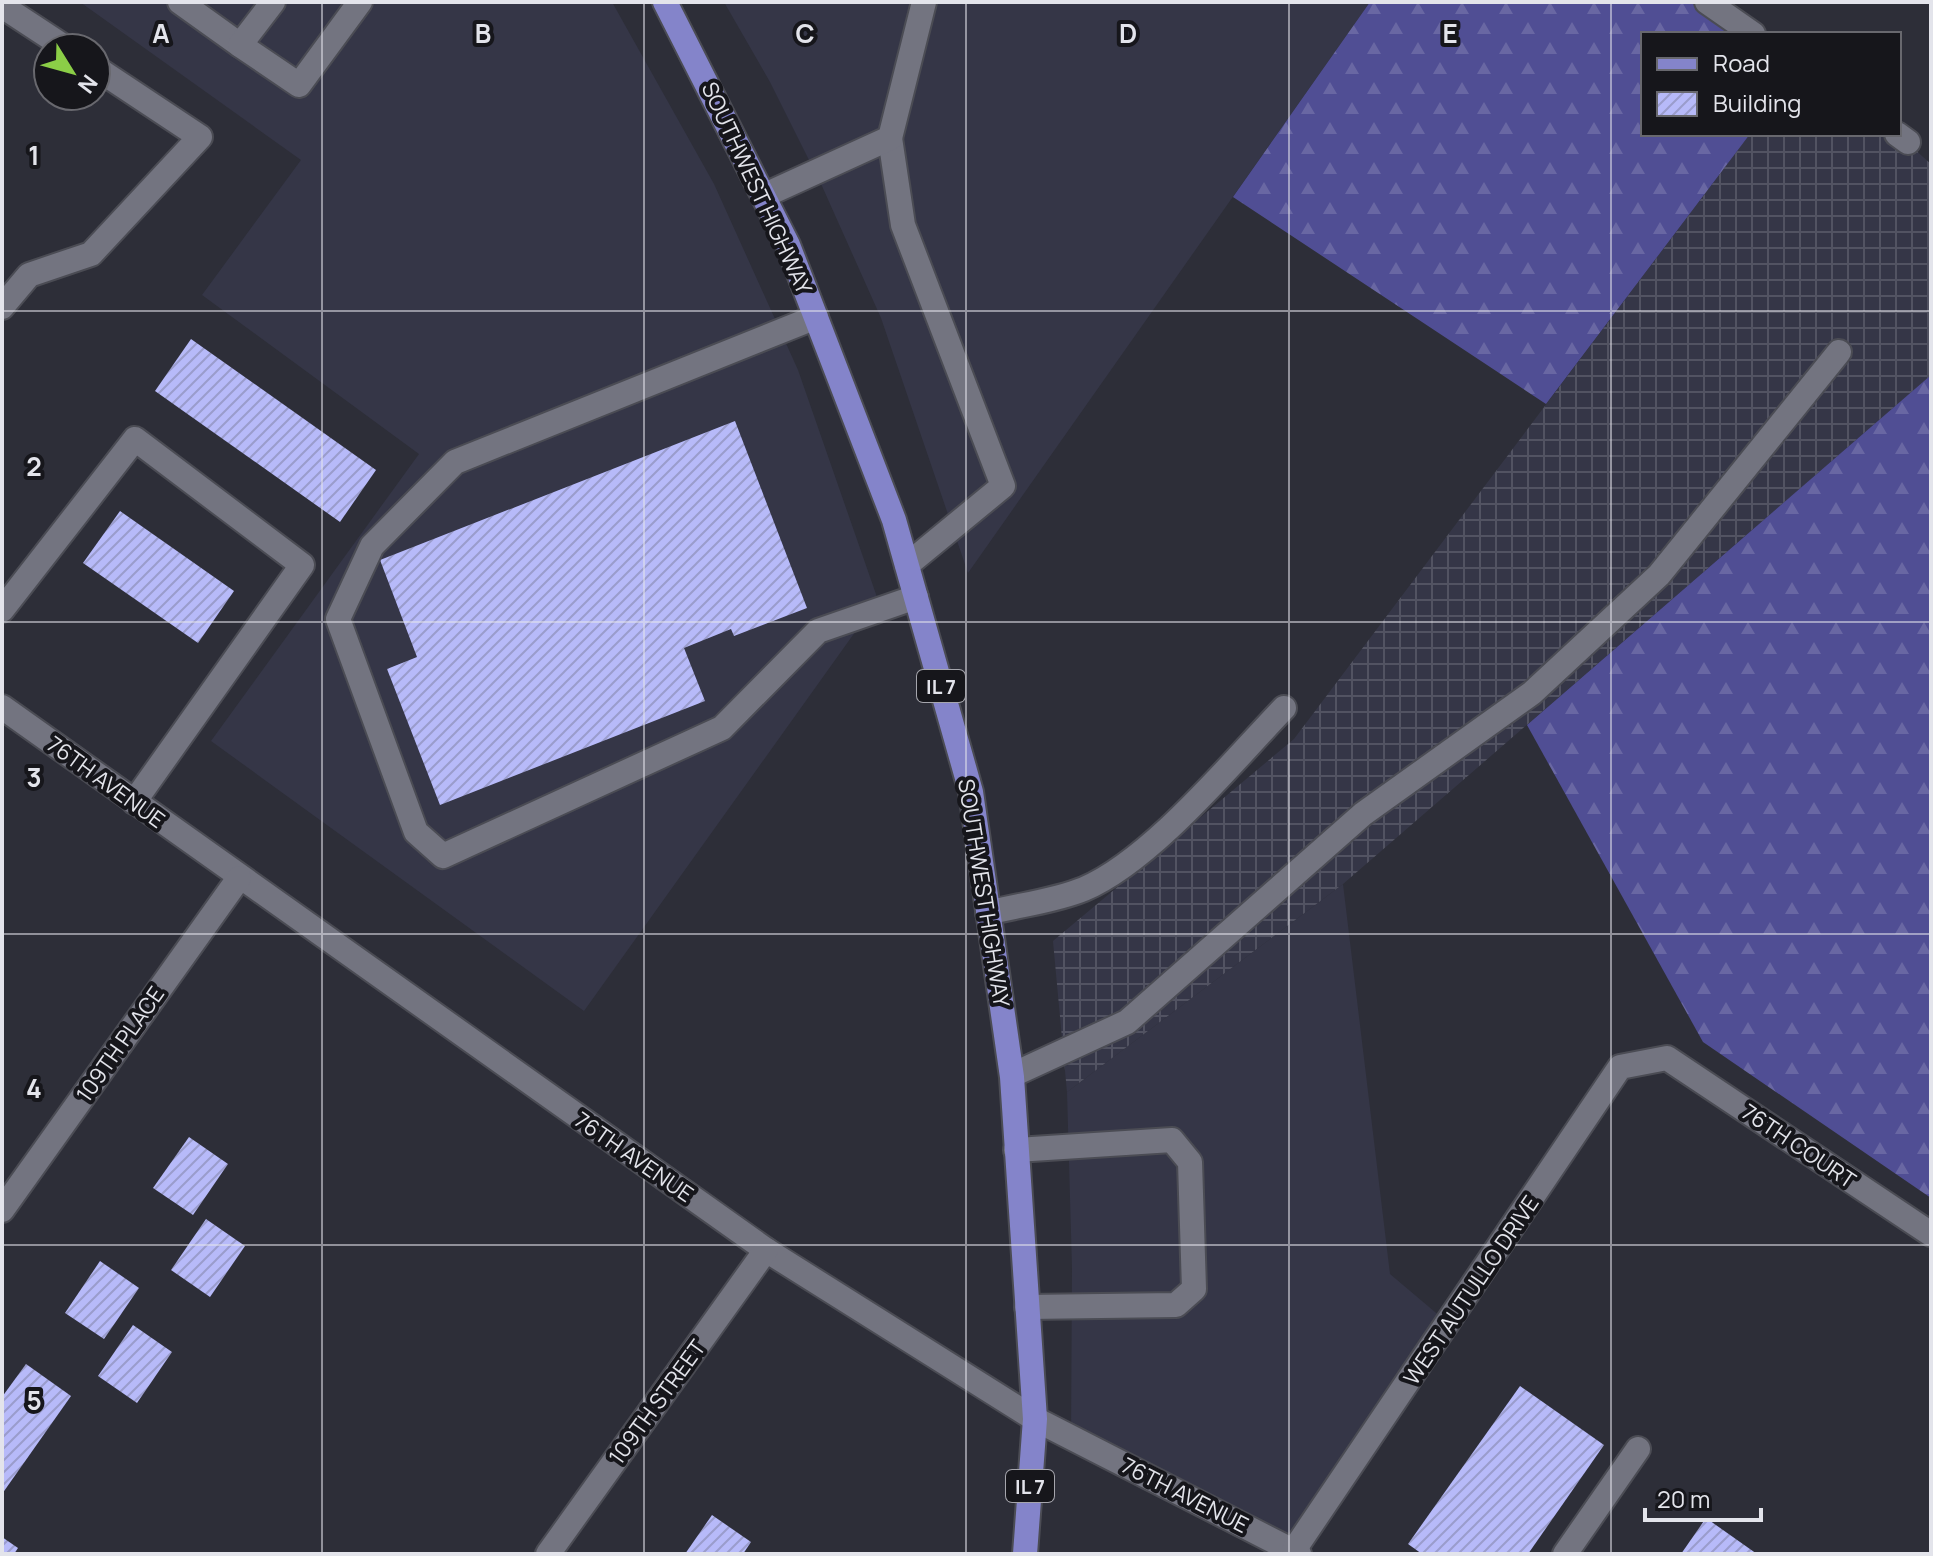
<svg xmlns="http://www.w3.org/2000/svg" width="1933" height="1556" font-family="Manrope,sans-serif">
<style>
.built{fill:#353647}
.industrial{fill:url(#industrial-grid)}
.forest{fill:url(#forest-firs)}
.building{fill:url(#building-hatch)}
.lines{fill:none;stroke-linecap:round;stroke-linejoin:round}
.minor-casing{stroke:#4b4c54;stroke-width:28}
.major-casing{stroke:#4b4c54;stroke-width:28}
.minor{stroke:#737480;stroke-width:24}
.major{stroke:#8484ca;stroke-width:24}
.grid{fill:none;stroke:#e3e4eb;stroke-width:2;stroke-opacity:0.55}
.labels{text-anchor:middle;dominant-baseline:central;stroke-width:8;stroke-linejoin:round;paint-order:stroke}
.shield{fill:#16161b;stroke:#a6a6ad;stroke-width:2}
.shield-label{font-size:20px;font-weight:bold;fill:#e3e4eb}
.street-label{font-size:22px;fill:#e3e4eb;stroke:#16161b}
.grid-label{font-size:26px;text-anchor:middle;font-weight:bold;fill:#e3e4eb;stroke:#16161b;stroke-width:8;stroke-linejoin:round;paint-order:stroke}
</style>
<defs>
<pattern id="industrial-grid" width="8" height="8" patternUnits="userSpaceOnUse" patternTransform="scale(2)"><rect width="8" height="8" fill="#353647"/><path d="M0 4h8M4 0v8" fill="none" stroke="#525362"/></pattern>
<pattern id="forest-firs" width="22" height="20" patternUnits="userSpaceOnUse" patternTransform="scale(2)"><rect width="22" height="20" fill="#504e94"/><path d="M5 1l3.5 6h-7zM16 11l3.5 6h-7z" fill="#6967a3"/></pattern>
<pattern id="building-hatch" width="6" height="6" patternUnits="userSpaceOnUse" patternTransform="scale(2)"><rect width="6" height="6" fill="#b7baf9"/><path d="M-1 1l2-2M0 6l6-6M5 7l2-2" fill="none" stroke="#9a9ccc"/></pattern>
</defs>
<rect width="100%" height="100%" fill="#2d2e38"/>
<g class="built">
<polygon points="80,2 612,2 714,184 798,370 878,600 584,1011 211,741 419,454 202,295 301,160"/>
<polygon points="724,2 1370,2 968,573 881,318 822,186 770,82"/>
<polygon points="1343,884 1390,1274 1448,1323 1294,1550 1071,1437 1072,1268 1067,1092"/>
</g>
<polygon class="industrial" points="1750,134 1897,134 1931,164 1931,375 1343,884 1067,1092 1053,941 1294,739"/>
<g class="forest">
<polygon points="1370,2 1707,2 1753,34 1643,34 1643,134 1750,134 1546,404 1233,197"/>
<polygon points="1931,375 1931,1198 1703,1042 1527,725"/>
</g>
<g class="building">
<polygon points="191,339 376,470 340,522 155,391"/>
<polygon points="735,421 807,608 734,636 731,629 684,648 705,701 440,805 387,669 417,657 380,560"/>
<polygon points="120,511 234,591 198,643 83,563"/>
<polygon points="189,1137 228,1164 193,1215 153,1188"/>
<polygon points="206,1219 245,1246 210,1297 171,1270"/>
<polygon points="100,1261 139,1288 104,1339 65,1313"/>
<polygon points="133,1325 172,1352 137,1403 98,1376"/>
<polygon points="26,1364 71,1396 2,1494 2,1397"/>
<polygon points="1520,1386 1604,1445 1528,1554 1422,1554 1408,1544"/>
<polygon points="712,1515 751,1542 743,1554 685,1554"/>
<polygon points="1706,1518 1757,1554 1681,1554"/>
<polygon points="2,1537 18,1548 14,1554 2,1554"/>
</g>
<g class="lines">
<g class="minor-casing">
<g id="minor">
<polyline points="180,2 240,45"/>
<polyline points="273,2 240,45 299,85 360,2"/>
<polyline points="1707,2 1753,34"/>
<polyline points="2,6 66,48"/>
<polyline points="1897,134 1908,142"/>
<polyline points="890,138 903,225 1003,486 907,565"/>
<polyline points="763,196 890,138 924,2"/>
<polyline points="2,307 29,275 91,254 200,137 96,68"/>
<polyline points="816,317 455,462 372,546 338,619 416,832 443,856 722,728 818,631 916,597"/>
<polyline points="2,610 135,439 302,565 134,802"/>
<polyline points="2,707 766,1250 1035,1419 1299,1554"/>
<path d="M988 913C1019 905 1055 901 1084 889 1152 860 1231 763 1284 708"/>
<polyline points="1012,1075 1127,1022 1363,814 1532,693 1659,575 1839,352"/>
<polyline points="1016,1150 1172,1140 1190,1162 1194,1289 1176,1305 1027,1307"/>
<polyline points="2,1210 239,878"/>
<polyline points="1294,1550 1620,1067 1667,1058 1931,1234"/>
<polyline points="548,1554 766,1250"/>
<polyline points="1565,1554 1638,1449"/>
</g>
</g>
<g class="major-casing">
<polyline id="major" points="665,2 788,245 894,520 971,792 1012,1077 1035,1419 1025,1554"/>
</g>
<use href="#minor" class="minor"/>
<use href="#major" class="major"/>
</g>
<path class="grid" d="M322 2V1554M644 2V1554M966 2V1554M1289 2V1554M1611 2V1554M2 311H1931M2 622H1931M2 934H1931M2 1245H1931"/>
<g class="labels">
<g class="shield">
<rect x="917" y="670" width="48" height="32" rx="6"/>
<rect x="1006" y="1470" width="48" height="32" rx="6"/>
</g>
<g class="shield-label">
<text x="941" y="686">IL 7</text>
<text x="1030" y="1486">IL 7</text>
</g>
<g class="street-label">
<text transform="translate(757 188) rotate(65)">SOUTHWEST HIGHWAY</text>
<text transform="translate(106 782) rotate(36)">76TH AVENUE</text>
<text transform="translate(984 893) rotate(81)">SOUTHWEST HIGHWAY</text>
<text transform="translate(120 1044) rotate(-55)">109TH PLACE</text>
<text transform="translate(1799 1146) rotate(34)">76TH COURT</text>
<text transform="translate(634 1157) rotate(35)">76TH AVENUE</text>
<text transform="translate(1471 1290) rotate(-56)">WEST AUTULLO DRIVE</text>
<text transform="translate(657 1402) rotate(-54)">109TH STREET</text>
<text transform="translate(1185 1495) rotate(27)">76TH AVENUE</text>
</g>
</g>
<g class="grid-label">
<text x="161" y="43">A</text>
<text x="483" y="43">B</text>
<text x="805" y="43">C</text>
<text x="1128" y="43">D</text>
<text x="1450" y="43">E</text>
<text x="34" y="165">1</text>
<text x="34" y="476">2</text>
<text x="34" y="787">3</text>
<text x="34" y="1098">4</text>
<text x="34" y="1410">5</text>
</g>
<rect width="1933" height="1556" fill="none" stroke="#e3e4eb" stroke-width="8"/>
<rect x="1641" y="32" width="260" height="104" fill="#16161b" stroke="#68686e" stroke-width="2"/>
<rect x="1657" y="58" width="40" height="12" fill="#8484ca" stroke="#68686e" stroke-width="2"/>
<text x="1713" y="72" font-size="24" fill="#e3e4eb">Road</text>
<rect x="1657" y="92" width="40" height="24" fill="url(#building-hatch)" stroke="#68686e" stroke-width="2"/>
<text x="1713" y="112" font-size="24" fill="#e3e4eb">Building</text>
<g transform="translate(72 72) rotate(127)"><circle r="38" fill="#16161b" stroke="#68686e" stroke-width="2"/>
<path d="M0-6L14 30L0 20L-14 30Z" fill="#8bce47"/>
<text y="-12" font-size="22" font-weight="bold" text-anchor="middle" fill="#e3e4eb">N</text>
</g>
<path d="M1645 1508v12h116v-12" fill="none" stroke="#e3e4eb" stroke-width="4"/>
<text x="1657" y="1508" font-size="24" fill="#e3e4eb" stroke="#16161b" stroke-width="6" paint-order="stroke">20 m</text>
</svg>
